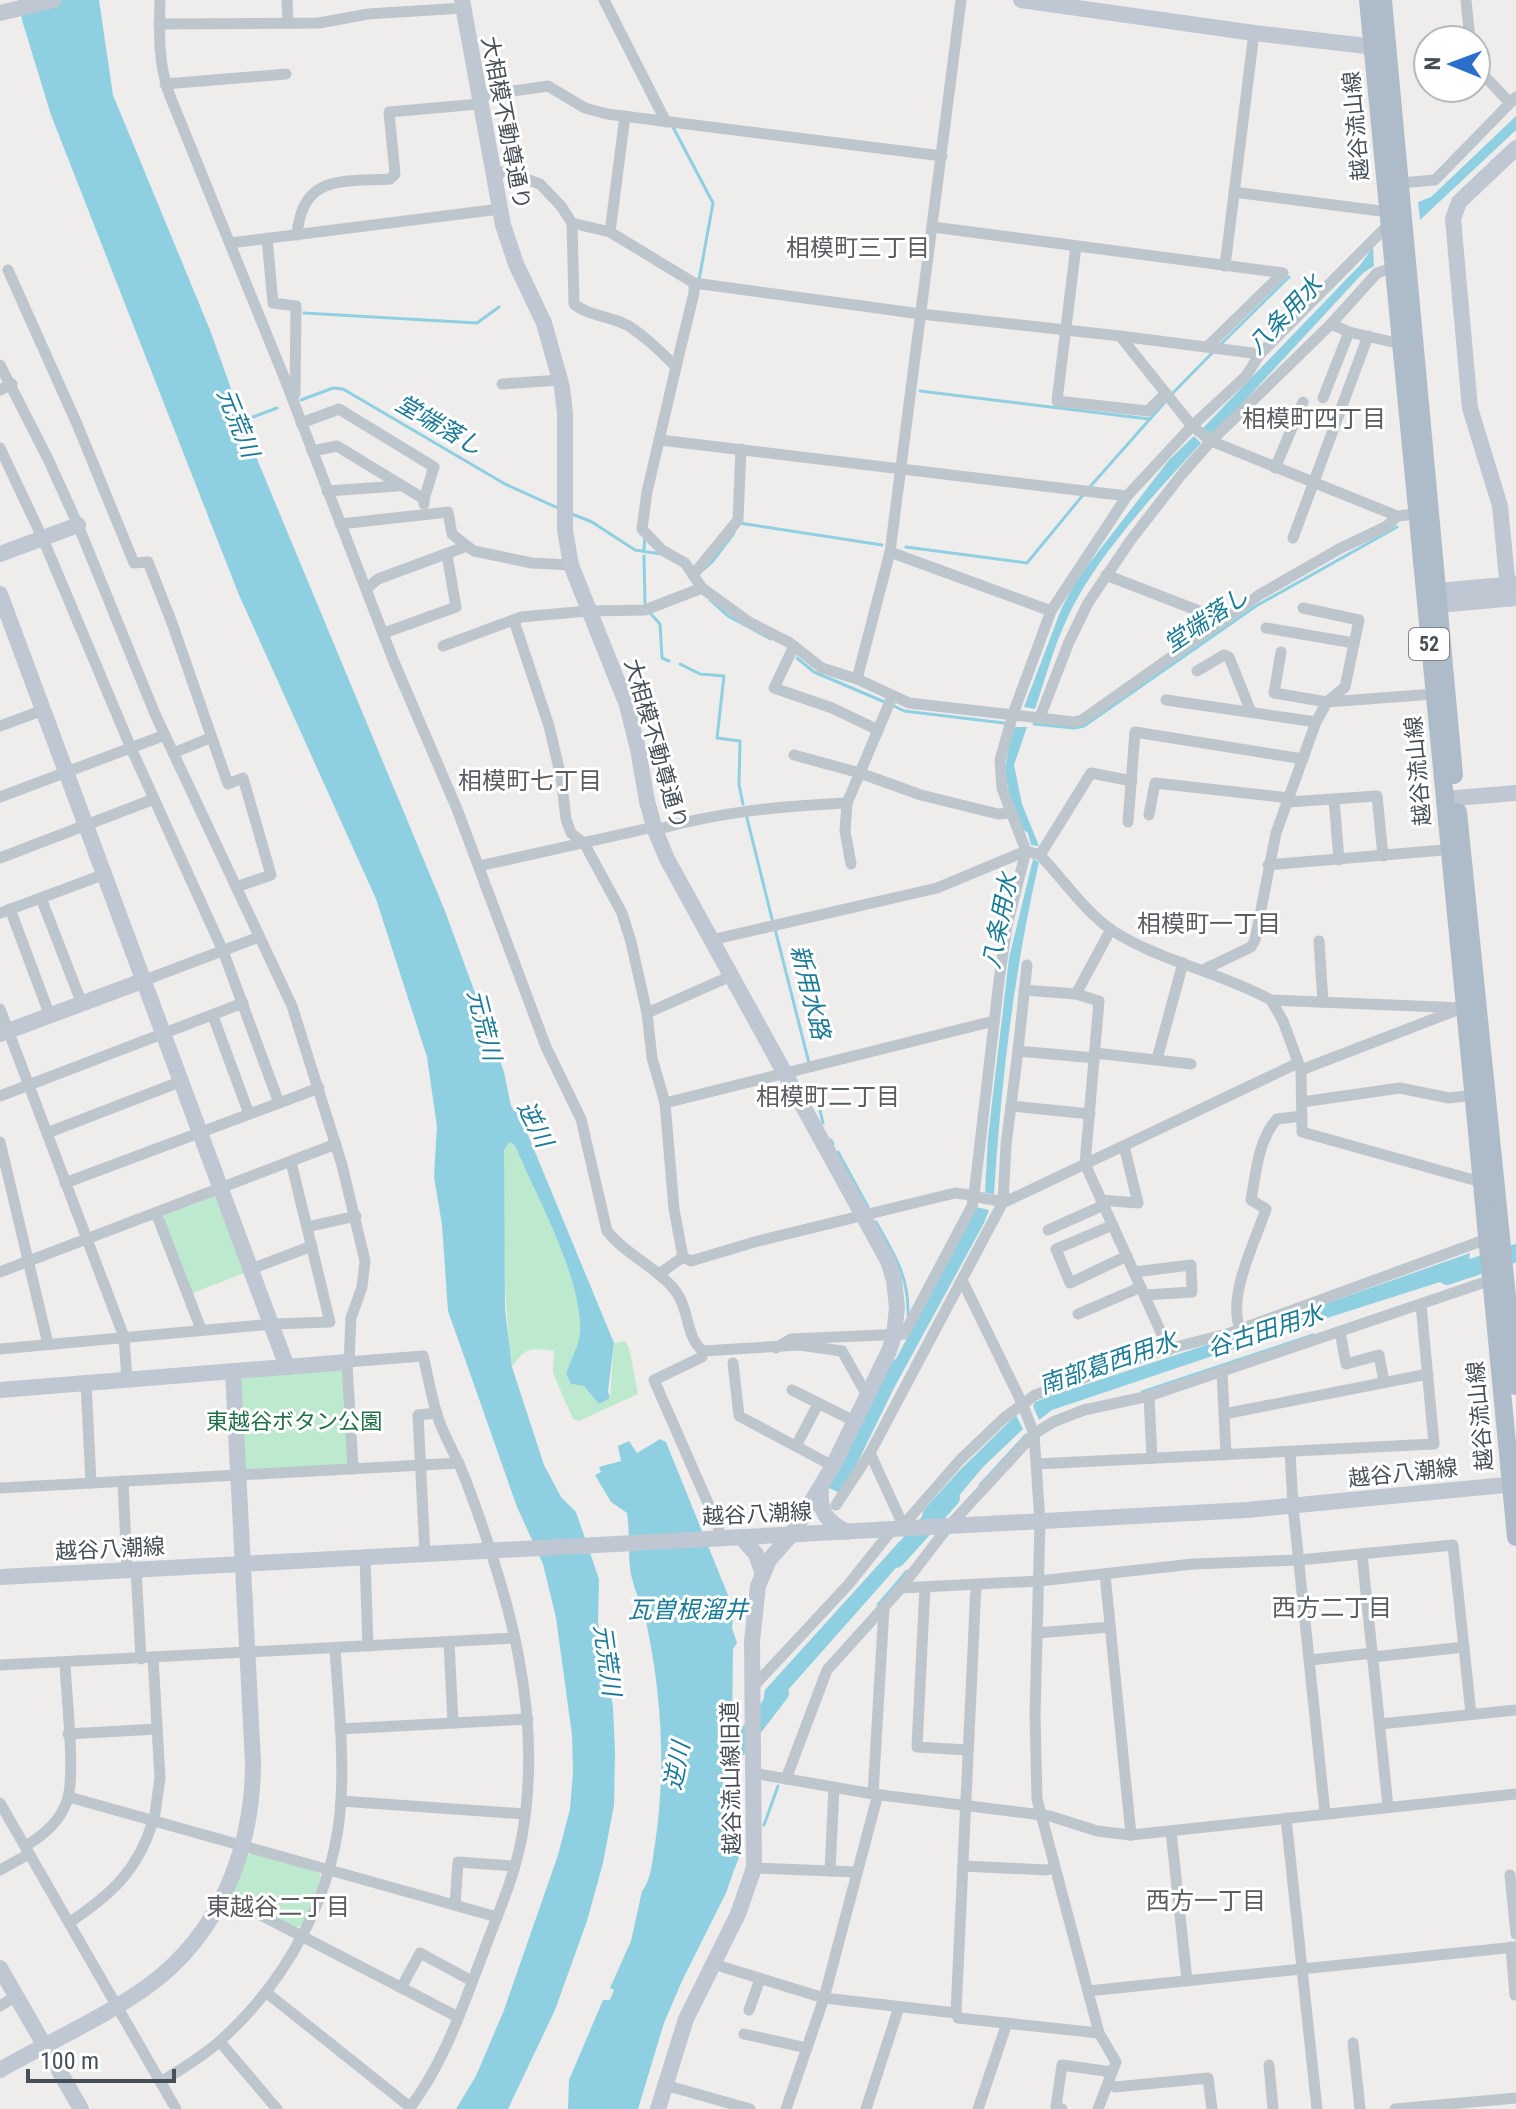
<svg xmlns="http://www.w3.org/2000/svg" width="1516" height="2109" font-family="'Roboto Condensed','Noto Sans JP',sans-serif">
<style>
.green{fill:#bde9cf}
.water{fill:#8ed0e2}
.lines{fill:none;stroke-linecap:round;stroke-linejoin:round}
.stream{stroke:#8ed0e2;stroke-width:3}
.river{stroke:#8ed0e2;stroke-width:18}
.street{stroke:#bec6cd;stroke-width:11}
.secondary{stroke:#bec7d2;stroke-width:16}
.primary{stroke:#aebbc9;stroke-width:18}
.labels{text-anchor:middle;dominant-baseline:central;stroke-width:6;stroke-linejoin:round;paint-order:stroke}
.shield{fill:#fff;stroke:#7e8489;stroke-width:2}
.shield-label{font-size:20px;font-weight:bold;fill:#464f57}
.street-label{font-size:22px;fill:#464f57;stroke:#fff}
.park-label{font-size:22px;fill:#1f7148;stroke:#fff}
.neighbourhood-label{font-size:24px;fill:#595c60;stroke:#fff}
.water-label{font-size:24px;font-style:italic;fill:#197c97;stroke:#fff}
</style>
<rect width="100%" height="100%" fill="#efecec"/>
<g class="green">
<path d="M510 1142 515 1146C537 1197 583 1279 580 1333 580 1346 571 1361 566 1374L571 1384 584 1386 599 1403 610 1398 614 1343 625 1341 629 1348 638 1394 579 1421 573 1419 553 1373 554 1351C530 1348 526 1346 512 1367 503 1295 503 1223 504 1150Z"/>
<polygon points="217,1195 247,1272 190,1294 163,1220 165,1215"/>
<polygon points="339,1369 344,1373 349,1462 346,1466 248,1471 242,1466 238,1382 243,1378"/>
<polygon points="253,1853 318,1871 321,1877 303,1925 295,1928 234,1897 233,1890 246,1856"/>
</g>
<g class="water">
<path d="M19 0H99L113 95 210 330 252 447 445 911 504 1072 511 1106 521 1118 614 1343 608 1391 610 1398 599 1404 584 1386 571 1384 566 1374C570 1361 579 1346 580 1333 583 1280 537 1197 515 1146L510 1142 504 1150 505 1309 512 1367 544 1465 561 1497 576 1512 599 1579 598 1622 613 1707 615 1752 614 1805 603 1863 587 1921 555 2010 508 2109H456L476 2076 504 2010 558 1855 570 1809 573 1772 572 1735 556 1618 543 1564 517 1507 448 1311 442 1225 434 1177 437 1127 427 1057 376 899 239 595 51 115 22 20Z"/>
<polygon points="1516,116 1516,130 1420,220 1418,202 1431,197"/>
<polygon points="1373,247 1374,266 1363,273 1213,435 1203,428 1360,265"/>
<path d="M1194 436 1201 443C1155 494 1094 558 1066 621 1053 649 1045 680 1035 709L1024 707 1062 607 1078 578 1169 460Z"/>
<path d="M1014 727H1027L1014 765 1022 804 1039 846 1031 845 1028 833 1022 829C1005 784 1000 774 1014 727Z"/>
<path d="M1033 859 1039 862C1014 971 1001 1082 994 1194L985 1193 988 1137 1009 958Z"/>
<polygon points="976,1207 989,1210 984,1223 894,1388 842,1494 829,1488 892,1360 896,1359"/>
<polygon points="1470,1253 1468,1272 1459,1276 1308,1324 1052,1410 1039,1420 1033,1406 1035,1402 1050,1396 1231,1337"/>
<polygon points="1016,1415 1023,1429 983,1467 943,1515 922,1517 923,1511 959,1471"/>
<path d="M660 1439 666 1442 734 1610 732 1628 737 1643 733 1649 732 1738 738 1745 739 1752 735 1757 736 1857 733 1873 726 1893 682 1981 664 2023 638 2109H568L569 2080 603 2000H610L614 1990 610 1988 631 1941 642 1891C652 1879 652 1860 655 1844 666 1771 662 1699 647 1626 643 1606 632 1587 630 1568 628 1549 630 1531 627 1513L611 1502 595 1475 601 1472 599 1467 621 1461 618 1446 629 1441 637 1453Z"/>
<polygon points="899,1542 919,1542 772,1708 765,1712 762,1708 765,1690"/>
</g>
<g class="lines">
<g class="stream">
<polyline points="673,127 713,203 699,280"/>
<polyline points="304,313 477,323 499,307"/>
<polyline points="1220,345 1289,277"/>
<polyline points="920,391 1149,419"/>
<polyline points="1170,396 1215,350"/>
<polyline points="301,400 333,388 343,389 505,484 558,508"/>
<polyline points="240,422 277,408"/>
<polyline points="1088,489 1165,402"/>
<polyline points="572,514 592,522 635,550 661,554"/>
<polyline points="739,523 882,545"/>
<polyline points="906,547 1027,563 1083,495"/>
<polyline points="644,549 645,536"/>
<polyline points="644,556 645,603"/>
<polyline points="703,570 712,562 734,533"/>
<polyline points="710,600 728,616 771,639"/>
<polyline points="650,613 660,624 662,658 669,661"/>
<polyline points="797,658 814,672 887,703"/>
<polyline points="680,664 700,674 724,676 717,738 740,741 739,785 743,804"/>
<polyline points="894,706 904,711 1004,723"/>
<polyline points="1034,724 1074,728 1084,726 1256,606 1397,527"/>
<polyline points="746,814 772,919"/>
<polyline points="775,929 809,1063"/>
<polyline points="816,1094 823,1123"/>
<polyline points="831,1140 833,1144"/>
<polyline points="838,1152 868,1207"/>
<path d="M876 1222C894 1254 909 1276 908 1315"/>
<polyline points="1142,1392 1313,1335"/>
<polyline points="980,1485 1026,1435"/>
<polyline points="878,1605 907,1571"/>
<polyline points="764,1825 778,1786"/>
<polyline points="733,1869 741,1848"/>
</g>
<g class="river">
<polyline points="1447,1276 1516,1253"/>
<polyline points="896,1559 951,1498"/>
<polyline points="717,1750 737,1749 780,1693"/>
</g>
<g class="street">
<path d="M160 0C159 33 158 65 170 96L284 377 394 662 457 809 546 1047 581 1119 607 1231C626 1255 655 1266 674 1289 690 1308 685 1337 703 1351"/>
<polyline points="287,0 288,23"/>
<polyline points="604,0 666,122"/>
<polyline points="1466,0 1470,40"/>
<polyline points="159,24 319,23 368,14 463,8"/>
<polyline points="1476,67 1510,103"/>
<polyline points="165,84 286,74"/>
<polyline points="478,96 548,86 585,108 607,114 942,156"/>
<path d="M493 171 509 173 540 184 561 206 572 223 574 304C588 316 610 316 627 325 645 336 661 352 676 367L647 492 642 529 662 550 685 563 702 588 749 622 790 643 822 668 857 679 909 703 1074 722 1082 720 1259 595 1339 549 1387 526 1397 516"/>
<polyline points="1400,183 1435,180 1516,97"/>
<polyline points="1234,192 1388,212"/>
<polyline points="572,223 610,232 694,283 921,314 1120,336 1192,426 1211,441 1397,516 1417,514"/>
<polyline points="933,227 1283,273 1207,347"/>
<polyline points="610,232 625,116"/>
<path d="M297 235C302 174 342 182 390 179L395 174 389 112 479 104"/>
<polyline points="267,238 273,303 296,306 295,394 292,397"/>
<polyline points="230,243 500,209"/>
<polyline points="1076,246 1057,401 1148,411 1166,393"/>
<polyline points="1225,266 1254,33"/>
<polyline points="8,270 77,424 134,563 148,562 172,623 228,784 243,778 271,875 236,887"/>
<polyline points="1331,324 1349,332 1401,344"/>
<polyline points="1120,336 1260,354"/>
<polyline points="0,365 48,459 78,525 155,714 292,1006 342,1165 365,1261 362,1287 351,1318 349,1362"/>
<polyline points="676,367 694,293 694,283"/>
<polyline points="502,384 561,380"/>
<polyline points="0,390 12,384"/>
<polyline points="1323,398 1349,332"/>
<polyline points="301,423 339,409 434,467 424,499"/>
<polyline points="660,440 1127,496"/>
<polyline points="0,448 43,539 131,748 223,951 279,1103"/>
<polyline points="312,451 337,446 424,499 424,504"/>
<polyline points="1275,468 1303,402"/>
<polyline points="327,491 398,486"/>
<polyline points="340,524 448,512 452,534 467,546"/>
<polyline points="1293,538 1368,336"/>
<polyline points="890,552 1051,611"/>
<polyline points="693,575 738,520 741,449"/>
<polyline points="1106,575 1225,621"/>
<polyline points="366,589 378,579 467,546 474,551 532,563 571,565"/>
<polyline points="514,621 549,726 561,777 566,819 571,833 584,843 622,913 631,942 647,1013 652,1058 665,1103 674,1209 683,1257"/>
<polyline points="1266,628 1354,643"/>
<polyline points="384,633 456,607 447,555"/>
<polyline points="443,646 521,617 588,611 645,610 702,588"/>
<polyline points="794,646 774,688 832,708 876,729"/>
<polyline points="1281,652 1274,693 1327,702 1345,687 1359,620 1303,608"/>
<polyline points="1197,671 1224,655 1229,657 1251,712"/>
<polyline points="857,679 890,552 961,0"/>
<polyline points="1166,700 1316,722"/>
<polyline points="1040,717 1069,642 1088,603 1130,541 1182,474 1211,441 1331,324 1377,273 1395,267"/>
<polyline points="0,726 43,710"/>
<polyline points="173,753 210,738"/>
<polyline points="794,755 860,773 921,795 998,814 1011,813"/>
<polyline points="0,797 165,735"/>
<polyline points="1334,799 1339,860"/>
<polyline points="1288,802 1377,796 1383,856"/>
<polyline points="1149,815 1155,783 1290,798"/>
<polyline points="1128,822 1135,732 1303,759"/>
<path d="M655 830C720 812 779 806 847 803"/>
<polyline points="1040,855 1091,773 1132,781"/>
<polyline points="0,858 154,799"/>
<polyline points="851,864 845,831 847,803 892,697"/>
<polyline points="1268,865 1455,849"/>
<polyline points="479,866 654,827"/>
<polyline points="41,898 82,1004"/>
<polyline points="10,909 50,1016"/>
<polyline points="0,913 105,874"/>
<path d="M711 940 937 888 1026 851 1040 855C1062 878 1087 914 1113 931 1162 962 1220 972 1271 1000L1464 1008"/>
<polyline points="1319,941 1323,1002"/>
<polyline points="1205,969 1251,947 1255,940 1276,833 1316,722 1327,702 1434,694"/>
<polyline points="145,980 259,937"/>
<polyline points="1024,990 1076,994 1099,1001 1085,1164 1169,1350"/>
<polyline points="1076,994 1111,929"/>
<polyline points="1271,1000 1283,1021 1301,1070 1302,1132 1481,1182"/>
<polyline points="0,1009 124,1337 127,1380"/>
<polyline points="647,1013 731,976"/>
<polyline points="213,1016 249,1114"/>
<polyline points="1018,1051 1027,965"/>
<polyline points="1095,1053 1191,1064"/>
<polyline points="1157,1059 1183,963"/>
<polyline points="1301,1070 1457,1010"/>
<polyline points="0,1096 243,1003"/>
<polyline points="1302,1102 1400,1088 1449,1098 1473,1095"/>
<polyline points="665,1103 994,1021"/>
<polyline points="1011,1106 1090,1114"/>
<polyline points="47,1133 182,1081"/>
<polyline points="0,1142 48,1344"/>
<polyline points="65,1183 319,1088"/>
<polyline points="1101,1200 1138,1203 1124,1146"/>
<polyline points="156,1213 201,1329"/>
<polyline points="1113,1225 1056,1249 1070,1283 1127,1256"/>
<polyline points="307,1227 356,1216"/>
<polyline points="1048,1230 1104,1205"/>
<polyline points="251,1269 312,1246"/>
<polyline points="0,1272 336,1144"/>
<polyline points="1134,1272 1191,1265 1192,1292 1145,1295"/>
<path d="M659 1274 683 1257 691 1261 758 1241 955 1193C973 1194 990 1202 1007 1201L1298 1063"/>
<polyline points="962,1280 1022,1403 1034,1434 1040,1522 1035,1715 1037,1799 1099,2033 1116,2062 1098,2109"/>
<polyline points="1078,1314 1141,1287"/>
<path d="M1240 1329C1227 1296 1255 1242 1266 1209L1251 1200C1256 1173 1258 1140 1277 1119L1302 1116"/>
<polyline points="1340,1332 1346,1364 1379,1355 1384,1382"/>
<polyline points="776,1348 791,1339 904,1334 972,1206 974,1195 999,981 1007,926 1026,851 1002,788 1000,760 1013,714 1051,611 1127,496 1192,426 1246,376 1260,354 1390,223"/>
<polyline points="0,1349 272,1324 330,1322 291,1162"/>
<polyline points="733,1363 739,1416 833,1466"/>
<polyline points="1222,1372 1226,1455"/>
<polyline points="86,1383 91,1483"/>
<polyline points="792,1390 856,1422"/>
<polyline points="1224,1414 1428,1374"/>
<polyline points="796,1446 818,1404"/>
<polyline points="1290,1452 1293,1506 1325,1813"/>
<polyline points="1152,1458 1149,1396 1491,1280"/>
<polyline points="1037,1464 1434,1444 1421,1304"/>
<path d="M353 1469 347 1362 423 1356C429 1379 432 1404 441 1426 449 1445 459 1462 466 1481 509 1595 544 1714 522 1836 515 1876 498 1913 484 1951 463 2005 445 2062 409 2109"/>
<polyline points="123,1481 127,1570"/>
<polyline points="0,1488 459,1463"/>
<polyline points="836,1505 870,1453"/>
<polyline points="903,1525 870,1453 1003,1202 1006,1145 1018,1051 1095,1058"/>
<polyline points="899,1530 960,1460 1004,1418 1035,1395 1153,1353 1230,1333 1487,1239"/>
<polyline points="721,1538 718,1526 654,1380 702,1357 703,1351 799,1345 842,1351 868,1397"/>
<polyline points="425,1554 418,1415 437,1413"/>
<polyline points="1362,1554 1388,1807"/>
<polyline points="365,1558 368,1646"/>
<polyline points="136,1569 141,1659"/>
<polyline points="1105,1574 1131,1835"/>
<polyline points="925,1587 917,1747 968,1750"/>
<polyline points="901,1588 948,1527 1034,1434 1053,1422 1084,1410 1149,1396"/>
<polyline points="1037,1633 1110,1627"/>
<polyline points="449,1642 453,1723"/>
<polyline points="1373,1657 1464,1647"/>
<polyline points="153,1658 160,1778 154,1821"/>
<polyline points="1310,1660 1373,1653"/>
<polyline points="0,1665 514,1638"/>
<polyline points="752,1688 848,1585 892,1530"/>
<polyline points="1380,1724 1516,1710"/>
<polyline points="340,1729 528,1719"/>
<polyline points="68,1734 157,1729"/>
<polyline points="753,1773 873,1794 1050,1816 1097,1831 1131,1835 1516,1794"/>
<polyline points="786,1779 827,1670 901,1588 1039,1581 1193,1564 1299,1560 1453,1545 1471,1714"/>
<polyline points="873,1794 884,1608"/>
<polyline points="69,1797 497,1917"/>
<polyline points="341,1801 525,1814"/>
<polyline points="0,1803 176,2109"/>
<polyline points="1286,1818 1317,2109"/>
<polyline points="1171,1831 1187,1981"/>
<path d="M25 1846C43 1836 60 1821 67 1801 76 1776 66 1693 65 1662"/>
<polyline points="963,1866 1047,1870 1054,1867"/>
<polyline points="754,1868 857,1872"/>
<polyline points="0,1870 29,1854"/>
<polyline points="830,1871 834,1787"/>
<polyline points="1510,1875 1516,1934"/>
<polyline points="224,1896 458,2017"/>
<polyline points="455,1905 458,1862 514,1866"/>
<path d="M70 1922C112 1894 138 1870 153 1821"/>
<polyline points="1511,1947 1515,1995"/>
<polyline points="713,1964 824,1998 956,2013 958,2018 1099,2033"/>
<polyline points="401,1988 420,1953 472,1981"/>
<polyline points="1088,1991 1516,1947"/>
<polyline points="267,1993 410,2107"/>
<polyline points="0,2006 16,1996"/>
<polyline points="749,2010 760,1979"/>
<polyline points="956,2013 976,1585"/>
<polyline points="744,2034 807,2048"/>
<polyline points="220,2042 277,2109"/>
<polyline points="1353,2043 1360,2109"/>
<polyline points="1269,2065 1273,2109"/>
<path d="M161 2082C181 2069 204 2056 221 2040 288 1980 336 1891 341 1800 344 1750 338 1698 335 1648"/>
<polyline points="1108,2084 1115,2087 1208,2078 1212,2109"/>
<polyline points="665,2085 750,2109"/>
<polyline points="786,2109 824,1998 878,1794"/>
<polyline points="866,2109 899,2007"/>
<polyline points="978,2109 1007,2023"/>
<polyline points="1062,2109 1056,2107 1062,2065 1112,2072"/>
<polyline points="1395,2109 1516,2098"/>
</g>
<g class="secondary">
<polyline points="462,0 503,225 516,264 544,323 562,387 565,414 565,530 571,565 627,705 638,749 647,801 655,830 667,859 888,1261 894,1280 897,1307 894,1336 889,1351 833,1466 792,1534 769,1560 758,1586 752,1641 754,1868 738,1914 686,2019 658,2109"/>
<polyline points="1021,0 1254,33 1384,48"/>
<polyline points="0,13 54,0"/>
<polyline points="0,554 78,525"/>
<polyline points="1426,592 1516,584"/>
<polyline points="0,594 287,1367"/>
<polyline points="1509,599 1500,506 1470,408 1453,219 1459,202 1516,148"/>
<polyline points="1426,606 1516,598"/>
<polyline points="1456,798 1516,793"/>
<polyline points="0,1034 145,980"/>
<polyline points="0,1390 347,1362"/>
<path d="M821 1488C819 1512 826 1521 847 1532"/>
<polyline points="741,1537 756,1554 763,1574"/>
<polyline points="0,1577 1247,1510 1516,1484"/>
<polyline points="0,1968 81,2109"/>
<path d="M0 2070C47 2043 105 2017 148 1986 220 1934 253 1848 253 1762L233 1372"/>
</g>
<g class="primary">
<polyline points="1368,0 1516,1537"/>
<polyline points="1383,0 1454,775"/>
<polyline points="1458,812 1516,1386"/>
</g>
</g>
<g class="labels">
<rect class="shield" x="1409" y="628" width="40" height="32" rx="6"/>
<g class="shield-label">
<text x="1429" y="644">52</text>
</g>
<g class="street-label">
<text transform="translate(506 123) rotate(79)">大相模不動尊通り</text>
<text transform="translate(1356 126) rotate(-95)">越谷流山線</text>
<text transform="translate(656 744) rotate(74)">大相模不動尊通り</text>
<text transform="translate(1418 771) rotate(-95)">越谷流山線</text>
<text transform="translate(1480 1416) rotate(-95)">越谷流山線</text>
<text transform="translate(1403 1473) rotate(-6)">越谷八潮線</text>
<text transform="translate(757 1514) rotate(-3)">越谷八潮線</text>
<text transform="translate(110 1549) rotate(-3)">越谷八潮線</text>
<text transform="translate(731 1778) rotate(-91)">越谷流山線旧道</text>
</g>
<g class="park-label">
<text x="294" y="1421">東越谷ボタン公園</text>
</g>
<g class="neighbourhood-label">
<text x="858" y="248">相模町三丁目</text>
<text x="1314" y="419">相模町四丁目</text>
<text x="530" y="781">相模町七丁目</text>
<text x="1209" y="924">相模町一丁目</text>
<text x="828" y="1097">相模町二丁目</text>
<text x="1332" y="1608">西方二丁目</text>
<text x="1206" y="1901">西方一丁目</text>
<text x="278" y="1907">東越谷二丁目</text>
</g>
<g class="water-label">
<text transform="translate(1285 315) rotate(-47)">八条用水</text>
<text transform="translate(238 423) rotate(68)">元荒川</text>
<text transform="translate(439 425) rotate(30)">堂端落し</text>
<text transform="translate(1206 620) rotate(-34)">堂端落し</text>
<text transform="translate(1000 921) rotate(-79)">八条用水</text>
<text transform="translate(810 992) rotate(76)">新用水路</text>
<text transform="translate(484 1025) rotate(76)">元荒川</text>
<text transform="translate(535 1124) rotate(63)">逆川</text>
<text transform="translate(1265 1331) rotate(-18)">谷古田用水</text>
<text transform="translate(1108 1363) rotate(-19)">南部葛西用水</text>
<text x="688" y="1610">瓦曽根溜井</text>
<text transform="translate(607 1660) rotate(82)">元荒川</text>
<text transform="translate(677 1766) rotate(-79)">逆川</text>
</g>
</g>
<g transform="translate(1452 64) rotate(271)"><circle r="38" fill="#ffffff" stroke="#b5b9bc" stroke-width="2"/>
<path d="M0-6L14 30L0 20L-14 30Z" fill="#2a6fcb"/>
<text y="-12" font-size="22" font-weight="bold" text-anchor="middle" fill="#464f57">N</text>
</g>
<path d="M28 2069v12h146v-12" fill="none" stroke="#464f57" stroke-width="4"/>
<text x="40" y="2069" font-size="24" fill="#464f57" stroke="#ffffff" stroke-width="6" paint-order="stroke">100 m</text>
</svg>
